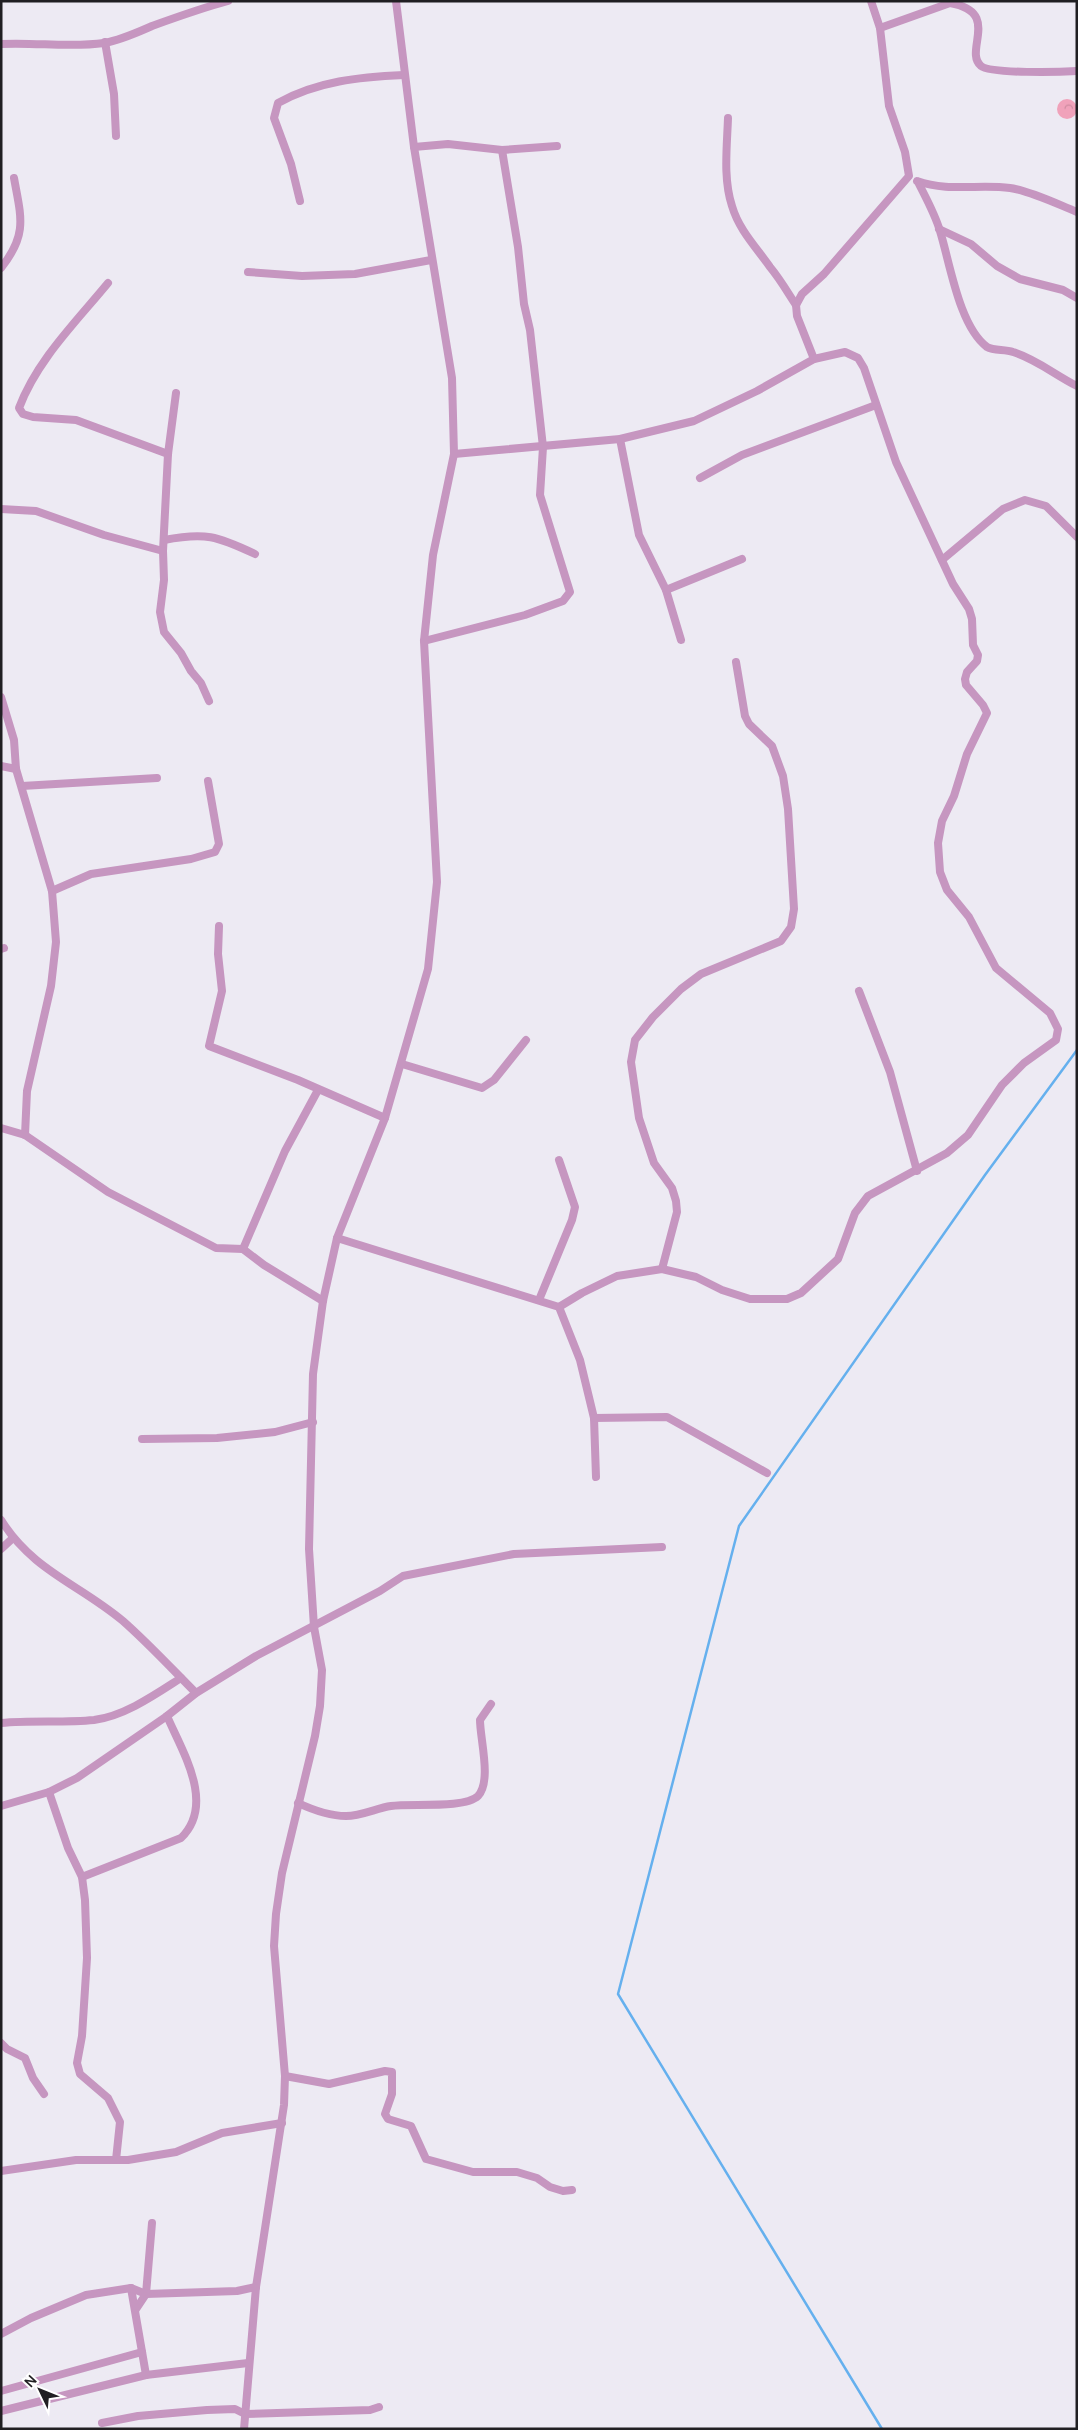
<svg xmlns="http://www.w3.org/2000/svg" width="1078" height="2430" font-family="Manrope,sans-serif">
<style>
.forest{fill:url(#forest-crowns)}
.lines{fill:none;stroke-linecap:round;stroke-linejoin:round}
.stream{stroke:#65b0ee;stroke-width:2.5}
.minor{stroke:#c696c0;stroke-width:8}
</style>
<defs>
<pattern id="forest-crowns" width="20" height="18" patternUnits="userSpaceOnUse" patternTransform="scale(1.25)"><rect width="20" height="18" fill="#f0a2ba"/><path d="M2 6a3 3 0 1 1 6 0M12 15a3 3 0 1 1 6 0" fill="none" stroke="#ce8ba0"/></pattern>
</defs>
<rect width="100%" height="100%" fill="#edeaf3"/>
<circle class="forest" cx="1067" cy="109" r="10"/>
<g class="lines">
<polyline class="stream" points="882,2429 618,1994 739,1526 985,1175 1077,1050"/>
<g class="minor">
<path d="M880 28 950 3C1002 12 963 51 981 66 991 74 1061 72 1077 71"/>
<polyline points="105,42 114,94 116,136"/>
<path d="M1 44C36 42 70 48 104 43 121 40 136 33 152 26 177 17 202 8 228 1"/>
<path d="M728 118C727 147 723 179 732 206 739 230 756 247 770 267 780 279 788 293 796 305"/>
<polyline points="414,147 448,144 502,150 557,146"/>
<path d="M917 181C948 192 979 184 1010 188 1031 191 1057 204 1077 212"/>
<path d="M918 182C926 198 935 214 940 231 950 263 959 326 987 347 994 351 1005 349 1013 352 1036 359 1055 375 1077 386"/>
<path d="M300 201 291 164 274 118 278 103C317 81 360 77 404 75"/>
<polyline points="939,229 971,244 997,266 1020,279 1063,290 1077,298"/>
<path d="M1 268C28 234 21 217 14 178"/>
<polyline points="248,272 302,276 355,274 431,260"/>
<path d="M108 283C76 322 37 360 19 408L23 414 33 417 76 420 168 454"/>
<polyline points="814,359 797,316 796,305 802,294 824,274 909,176 905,152 889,106 880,28 871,1"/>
<polyline points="620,439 639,535 666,590 681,640"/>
<polyline points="454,454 620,439 694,421 757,391 814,359 845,352 858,358 864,368 896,462 953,584 969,609 972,619 973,645 978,655 977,661 967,672 965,679 966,685 983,705 987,713 967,754 954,796 942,821 938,843 940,872 947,890 969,917 996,968 1050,1013 1058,1029 1056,1040 1024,1063 1002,1085 968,1135 947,1153 868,1196 855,1213 838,1259 801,1293 787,1299 750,1299 722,1290 696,1277 662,1269 617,1276 582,1293 559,1307"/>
<polyline points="700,478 742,455 876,405"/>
<polyline points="1,509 36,511 104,535 163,551 168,454 176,393"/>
<path d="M164 540C205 532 217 536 255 554"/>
<polyline points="163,551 164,580 160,612 164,632 181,653 191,671 201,683 209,701"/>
<polyline points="942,560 1003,509 1025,500 1046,506 1077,537"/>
<polyline points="666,590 742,559"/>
<polyline points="424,641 525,615 563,601 570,592 540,495 543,447 530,330 524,304 518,247 502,150"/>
<polyline points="1,697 14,740 16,769 52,891 56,942 51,986 27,1091 25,1135"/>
<polyline points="1,766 16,769"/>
<polyline points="22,786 157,778"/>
<polyline points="52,891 91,874 191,859 215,852 219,844 208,781"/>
<polyline points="219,926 218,954 222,991 209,1046 298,1080 385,1118"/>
<polyline points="1,949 4,948"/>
<polyline points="859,991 890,1072 917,1171"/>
<polyline points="402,1064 482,1088 494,1080 526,1040"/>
<polyline points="1,1128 25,1135 108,1192 216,1248 243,1249 264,1265 323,1301"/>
<polyline points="337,1238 559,1307 580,1360 594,1418 596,1477"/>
<polyline points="243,1249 285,1151 318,1090"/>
<polyline points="662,1269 677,1212 676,1201 672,1188 654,1163 639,1118 631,1062 635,1040 653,1017 681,989 701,974 781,941 791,927 794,909 788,809 783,776 772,746 749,724 745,716 736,662"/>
<polyline points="539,1300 572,1220 575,1207 559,1160"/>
<polyline points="594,1418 667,1417 767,1473"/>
<polyline points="142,1439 217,1438 275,1432 313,1422"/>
<path d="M1 1520C33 1571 79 1584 123 1621 148 1643 172 1669 196 1693"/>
<polyline points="1,1549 13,1538"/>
<path d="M1 1723C32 1720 64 1723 94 1720 125 1716 156 1694 181 1678"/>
<polyline points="49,1792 68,1848 82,1877 85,1900 87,1958 82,2036 77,2063 80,2074 108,2098 120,2122 116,2160"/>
<path d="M298 1803C313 1810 330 1816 346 1816 361 1816 377 1808 391 1806 410 1803 465 1809 478 1796 492 1781 480 1739 480 1720L491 1704"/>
<polyline points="1,1806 49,1792 77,1778 167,1716 196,1693 256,1656 380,1591 403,1576 514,1554 662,1547"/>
<path d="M82 1877 181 1838C216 1804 182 1751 167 1716"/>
<polyline points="1,2043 7,2049 25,2058 33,2078 44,2094"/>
<polyline points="285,2076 329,2084 385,2071 392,2072 392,2094 385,2114 388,2119 411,2126 426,2159 473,2172 517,2172 537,2178 550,2187 563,2191 572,2190"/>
<polyline points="1,2171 76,2160 128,2160 176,2152 222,2133 282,2123"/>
<polyline points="131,2288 146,2375"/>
<polyline points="136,2309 146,2294 152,2223"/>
<polyline points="1,2334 31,2318 86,2295 131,2288 146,2294 237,2291 256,2287"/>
<polyline points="1,2391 142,2352"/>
<polyline points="1,2411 146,2375 248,2363"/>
<polyline points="102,2423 138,2416 207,2410 235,2409 245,2414 370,2410 379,2407"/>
<polyline points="244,2429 256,2287 284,2105 285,2076 274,1946 276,1914 282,1873 315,1736 320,1706 322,1670 314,1627 309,1549 313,1374 323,1301 337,1238 385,1118 428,969 437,882 424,641 433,555 454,454 452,378 414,147 396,1"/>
</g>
</g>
<rect width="1078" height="2430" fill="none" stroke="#201f22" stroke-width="5"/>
<g transform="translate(40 2390) rotate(313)" stroke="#ffffff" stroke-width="4" paint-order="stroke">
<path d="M0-4L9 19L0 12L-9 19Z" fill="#201f22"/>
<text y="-8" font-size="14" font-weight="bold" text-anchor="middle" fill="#201f22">N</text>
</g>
</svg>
